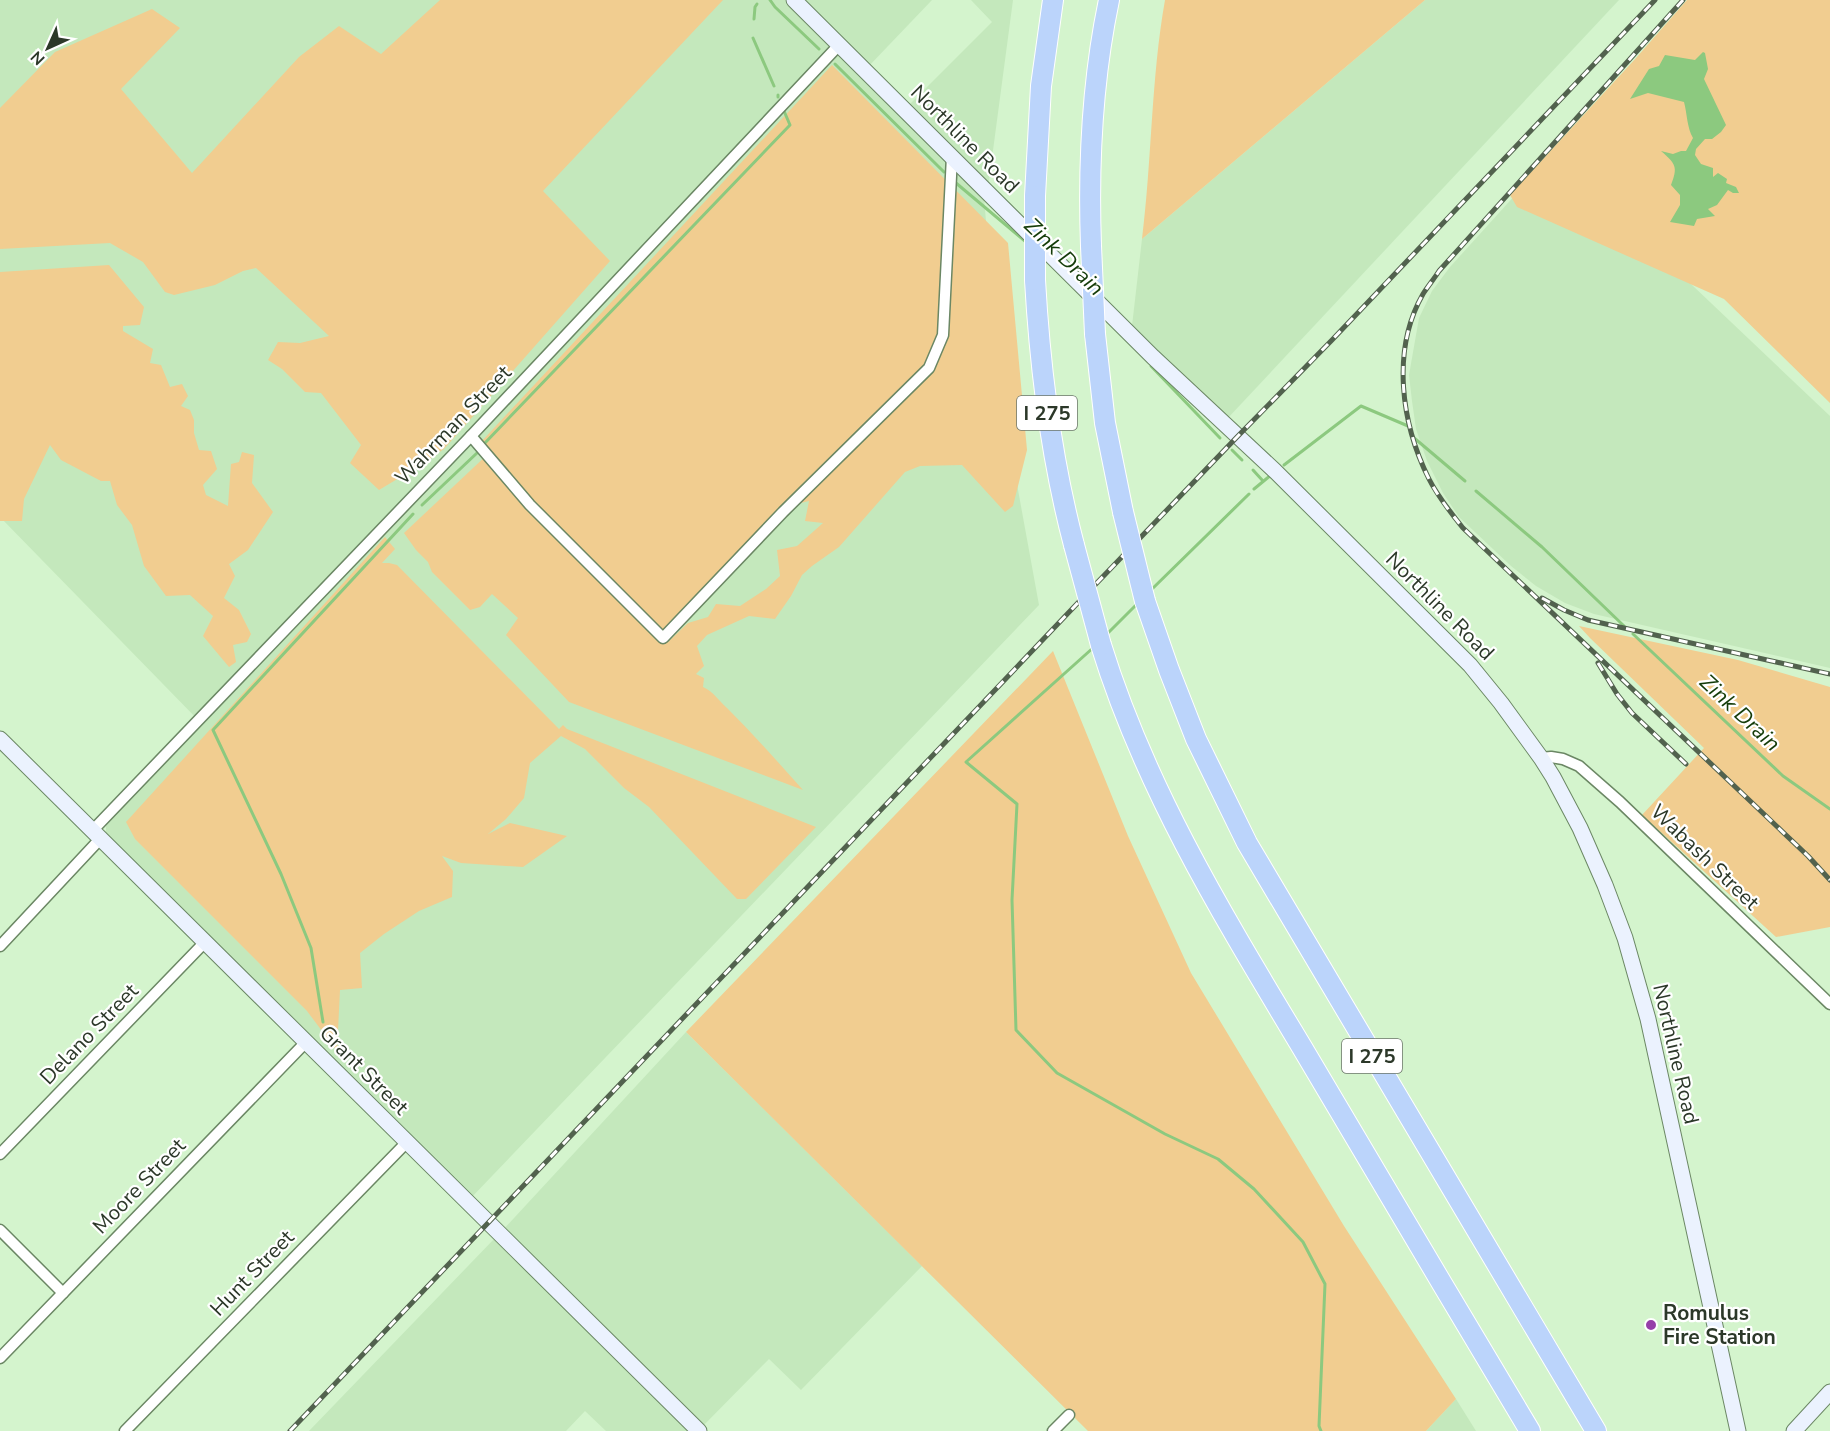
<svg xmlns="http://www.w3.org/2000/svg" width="1830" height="1431" font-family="'Nunito Sans',sans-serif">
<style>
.built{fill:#c4e8bc}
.green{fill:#f1cd90;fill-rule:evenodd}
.water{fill:#8cc97f}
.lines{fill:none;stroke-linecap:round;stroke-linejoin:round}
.stream{stroke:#8cc97f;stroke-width:3}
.street-casing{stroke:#6b8764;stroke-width:13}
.secondary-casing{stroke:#6b8764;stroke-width:17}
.highway-casing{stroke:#fff;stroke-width:22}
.street{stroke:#fff;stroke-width:10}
.secondary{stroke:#ebf2fe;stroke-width:15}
.highway{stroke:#bbd4fb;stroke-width:20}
.rail-casing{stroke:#52624e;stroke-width:5}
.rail{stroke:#fff;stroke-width:3;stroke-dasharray:9;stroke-linecap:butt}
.highway-bridge-casing{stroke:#fff;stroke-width:22;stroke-linecap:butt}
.highway-bridge{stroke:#bbd4fb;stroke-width:20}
.poi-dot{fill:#963ea9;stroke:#fff;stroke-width:2}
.labels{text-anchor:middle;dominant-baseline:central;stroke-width:4.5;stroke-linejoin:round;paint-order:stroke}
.shield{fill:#fff;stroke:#6b7469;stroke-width:1.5}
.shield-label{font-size:20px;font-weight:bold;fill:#2c3829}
.street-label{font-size:21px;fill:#2c3829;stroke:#fff}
.poi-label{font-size:21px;font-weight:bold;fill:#2c3829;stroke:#fff;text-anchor:start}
.water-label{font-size:22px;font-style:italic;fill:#143c09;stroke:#fff}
</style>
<rect width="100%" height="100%" fill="#d4f4cd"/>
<g class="built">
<polygon points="0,0 785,0 984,197 1000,391 1039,605 469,1200 106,837 106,826 109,819 202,724 0,517"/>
<polygon points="799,0 932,0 867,68"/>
<polygon points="971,0 1013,0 988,188 907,107 992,22"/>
<polygon points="1425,0 1619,0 1227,419 1132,326 1142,239"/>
<polygon points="1553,153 1830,416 1830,668 1594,614 1565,603 1536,586 1511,566 1459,517 1443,493 1427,461 1416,429 1412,401 1409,375 1419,318 1432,291 1450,267"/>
<polygon points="686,1032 922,1266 801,1390 769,1359 701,1428 502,1231"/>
<polygon points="495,1238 690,1431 606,1431 585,1411 566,1431 309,1431"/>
<polygon points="1456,1399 1476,1431 1426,1431"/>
</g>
<g class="green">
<polygon points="440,0 723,0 543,191 610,261 444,449 414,469 379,490 350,463 361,445 321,393 305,392 282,369 268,360 278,342 300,343 329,336 256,268 243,271 215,285 174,295 165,292 143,262 110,243 0,249 0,108 55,52 152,9 180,28 121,89 192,173 299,57 339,26 381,54"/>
<path d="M1165 0H1425L1142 239C1152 160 1151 79 1165 0Z"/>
<polygon points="1687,0 1830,0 1830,403 1724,299 1517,207 1510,195 1636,58"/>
<path d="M832 65 1008 243 1027 450 1013 506 1005 512 962 465 920 466 905 472 839 547 812 566 802 575 791 596 775 619 749 616 707 635 697 646 704 666 696 674 704 678 703 687C714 692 718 700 727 708 753 734 778 762 803 790L569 702 506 635 518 618 492 594 480 607 470 610 432 572 428 562 416 550 404 533 489 453 481 442ZM809 501 805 521 823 523 797 546 777 550 780 576 766 589 740 606 716 604 708 617 688 623 668 642 665 629 788 506Z"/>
<polygon points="109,265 144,307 140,325 123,326 123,331 153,349 150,363 161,365 170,387 182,384 188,396 181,406 190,410 194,420 194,433 199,450 211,451 217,469 203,485 206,495 228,506 231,464 239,462 242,452 254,455 252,483 273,512 248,550 229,564 235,576 224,598 239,610 251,634 247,642 233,645 236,662 229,667 203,636 213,616 190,595 166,596 144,566 132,525 117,505 110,481 101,481 61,460 50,445 24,499 22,521 0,521 0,272"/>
<polygon points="385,537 395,549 382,563 389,563 397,565 559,729 563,725 567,729 816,827 746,899 737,899 649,807 624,788 585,749 561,736 530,763 524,798 506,819 488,834 510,823 567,836 523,867 461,863 442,856 453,871 452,897 419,911 384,934 360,953 362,988 340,990 337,1051 307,1011 135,839 126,822"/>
<polygon points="1579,626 1738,660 1830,687 1830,927 1776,937 1642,815 1704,748 1590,638"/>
<polygon points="1053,651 1128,836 1191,973 1344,1226 1456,1399 1426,1431 1088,1431 686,1032"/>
</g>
<path class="water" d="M1703 52 1705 53 1708 69 1704 79 1726 125 1721 132 1712 139H1705L1696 149 1695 155 1701 164 1713 168V177L1718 173 1727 179 1726 183 1736 187 1739 193H1733L1728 190 1717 205 1708 209 1715 216 1697 219 1694 226 1670 222 1680 205V195L1671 185C1678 167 1676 164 1661 151L1673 154 1681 151H1686L1693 138C1687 128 1687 113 1684 102L1648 93 1630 99 1649 69 1659 66 1665 55 1695 60Z"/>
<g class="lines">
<g class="stream">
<polyline points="770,0 775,7 819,49"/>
<polyline points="754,19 755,7 757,4"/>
<polyline points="753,38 774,86"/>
<polyline points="835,64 944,172"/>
<polyline points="778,95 778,97"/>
<polyline points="956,183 1026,242"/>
<polyline points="1151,366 1220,438"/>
<polyline points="1413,437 1465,481"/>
<polyline points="483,445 790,125 784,111"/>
<polyline points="1232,450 1242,460"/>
<polyline points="1284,465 1361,406 1408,426"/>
<polyline points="1253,470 1263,481"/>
<polyline points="1254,489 1271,475"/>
<polyline points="1476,491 1542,547 1624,626"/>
<polyline points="422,505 477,453"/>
<polyline points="1150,591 1249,494"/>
<polyline points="1633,634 1783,776 1830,809"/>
<polyline points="1105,636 1139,602"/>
<polyline points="1094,647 966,762 1017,804 1012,900 1016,1030 1057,1073 1165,1134 1218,1159 1254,1189 1303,1242 1325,1284 1319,1426 1321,1431"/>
<polyline points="323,1022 311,948 281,874 213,730 413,514"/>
</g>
<g class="street-casing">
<g id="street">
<polyline points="471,436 530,505 663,638 783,512 929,368 943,335 952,156"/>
<polyline points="1541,758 1551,757 1563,759 1579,766 1620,802 1830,1004"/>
<polyline points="93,830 471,436 839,45"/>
<polyline points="0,946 101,838"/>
<polyline points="0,1154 205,942"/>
<polyline points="0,1230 63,1293"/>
<polyline points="0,1358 306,1042"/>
<polyline points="125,1431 407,1142"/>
<polyline points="1053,1431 1069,1415"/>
</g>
</g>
<g class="secondary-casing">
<g id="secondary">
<polyline points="794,0 1153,357 1275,471 1470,665 1501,703 1541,758 1553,777 1580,828 1605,885 1625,938 1648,1019 1738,1431"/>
<polyline points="0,739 699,1431"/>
<polyline points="1794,1431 1830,1392"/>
</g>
</g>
<g class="highway-casing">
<g id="highway">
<polyline points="1035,196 1041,86 1053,0"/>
<path d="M1091 246C1088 163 1092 81 1109 0"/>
<path d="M1035 280C1040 369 1051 458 1074 545"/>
<polyline points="1095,334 1105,423 1123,512"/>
<polyline points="1145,601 1169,670 1196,739 1247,843 1596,1431"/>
<path d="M1101 645C1146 791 1225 919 1303 1049 1378 1176 1454 1304 1530 1431"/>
</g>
</g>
<use href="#street" class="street"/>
<use href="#secondary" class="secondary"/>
<use href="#highway" class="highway"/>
<g class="rail-casing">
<g id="rail">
<path d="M1683 0 1439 271C1434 279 1428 286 1423 294 1391 350 1401 423 1429 479 1438 497 1451 513 1463 528L1808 856 1830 880"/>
<polyline points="1542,598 1564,610 1588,620 1830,674"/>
<polyline points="1598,663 1617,694 1632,713 1686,764"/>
<polyline points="290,1431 1092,588 1237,437 1332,340 1655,0"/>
</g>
</g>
<use href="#rail" class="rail"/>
<g class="highway-bridge-casing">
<g id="highway-bridge">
<polyline points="1091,246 1095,334"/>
<polyline points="1035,280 1035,196"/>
<polyline points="1123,512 1145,601"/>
<polyline points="1074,545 1101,645"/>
</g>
</g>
<use href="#highway-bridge" class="highway-bridge"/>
</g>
<circle class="poi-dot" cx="1651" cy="1325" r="6"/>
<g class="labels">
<g class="shield">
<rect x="1017" y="396" width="60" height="34" rx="4.5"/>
<rect x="1342" y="1039" width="60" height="34" rx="4.5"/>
</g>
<g class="shield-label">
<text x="1047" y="413">I 275</text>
<text x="1372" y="1056">I 275</text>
</g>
<g class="street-label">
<text transform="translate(965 139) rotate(45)">Northline Road</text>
<text transform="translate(453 425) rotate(-46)">Wahrman Street</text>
<text transform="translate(1440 606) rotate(45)">Northline Road</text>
<text transform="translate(1705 857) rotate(44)">Wabash Street</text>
<text transform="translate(89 1034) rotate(-46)">Delano Street</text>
<text transform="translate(1676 1054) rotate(77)">Northline Road</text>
<text transform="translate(364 1070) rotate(45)">Grant Street</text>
<text transform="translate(139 1186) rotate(-46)">Moore Street</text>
<text transform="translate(252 1273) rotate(-46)">Hunt Street</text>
</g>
<g class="poi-label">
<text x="1663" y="1313">Romulus<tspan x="1663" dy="24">Fire Station</tspan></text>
</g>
<g class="water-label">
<text transform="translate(1064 257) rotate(44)">Zink Drain</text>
<text transform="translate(1740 713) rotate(43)">Zink Drain</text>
</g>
</g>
<g transform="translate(48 48) rotate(225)" stroke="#ffffff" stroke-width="4.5" paint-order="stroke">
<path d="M0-4.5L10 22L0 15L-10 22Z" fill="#2c3829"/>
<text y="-9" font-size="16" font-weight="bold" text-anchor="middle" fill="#2c3829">N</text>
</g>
</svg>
